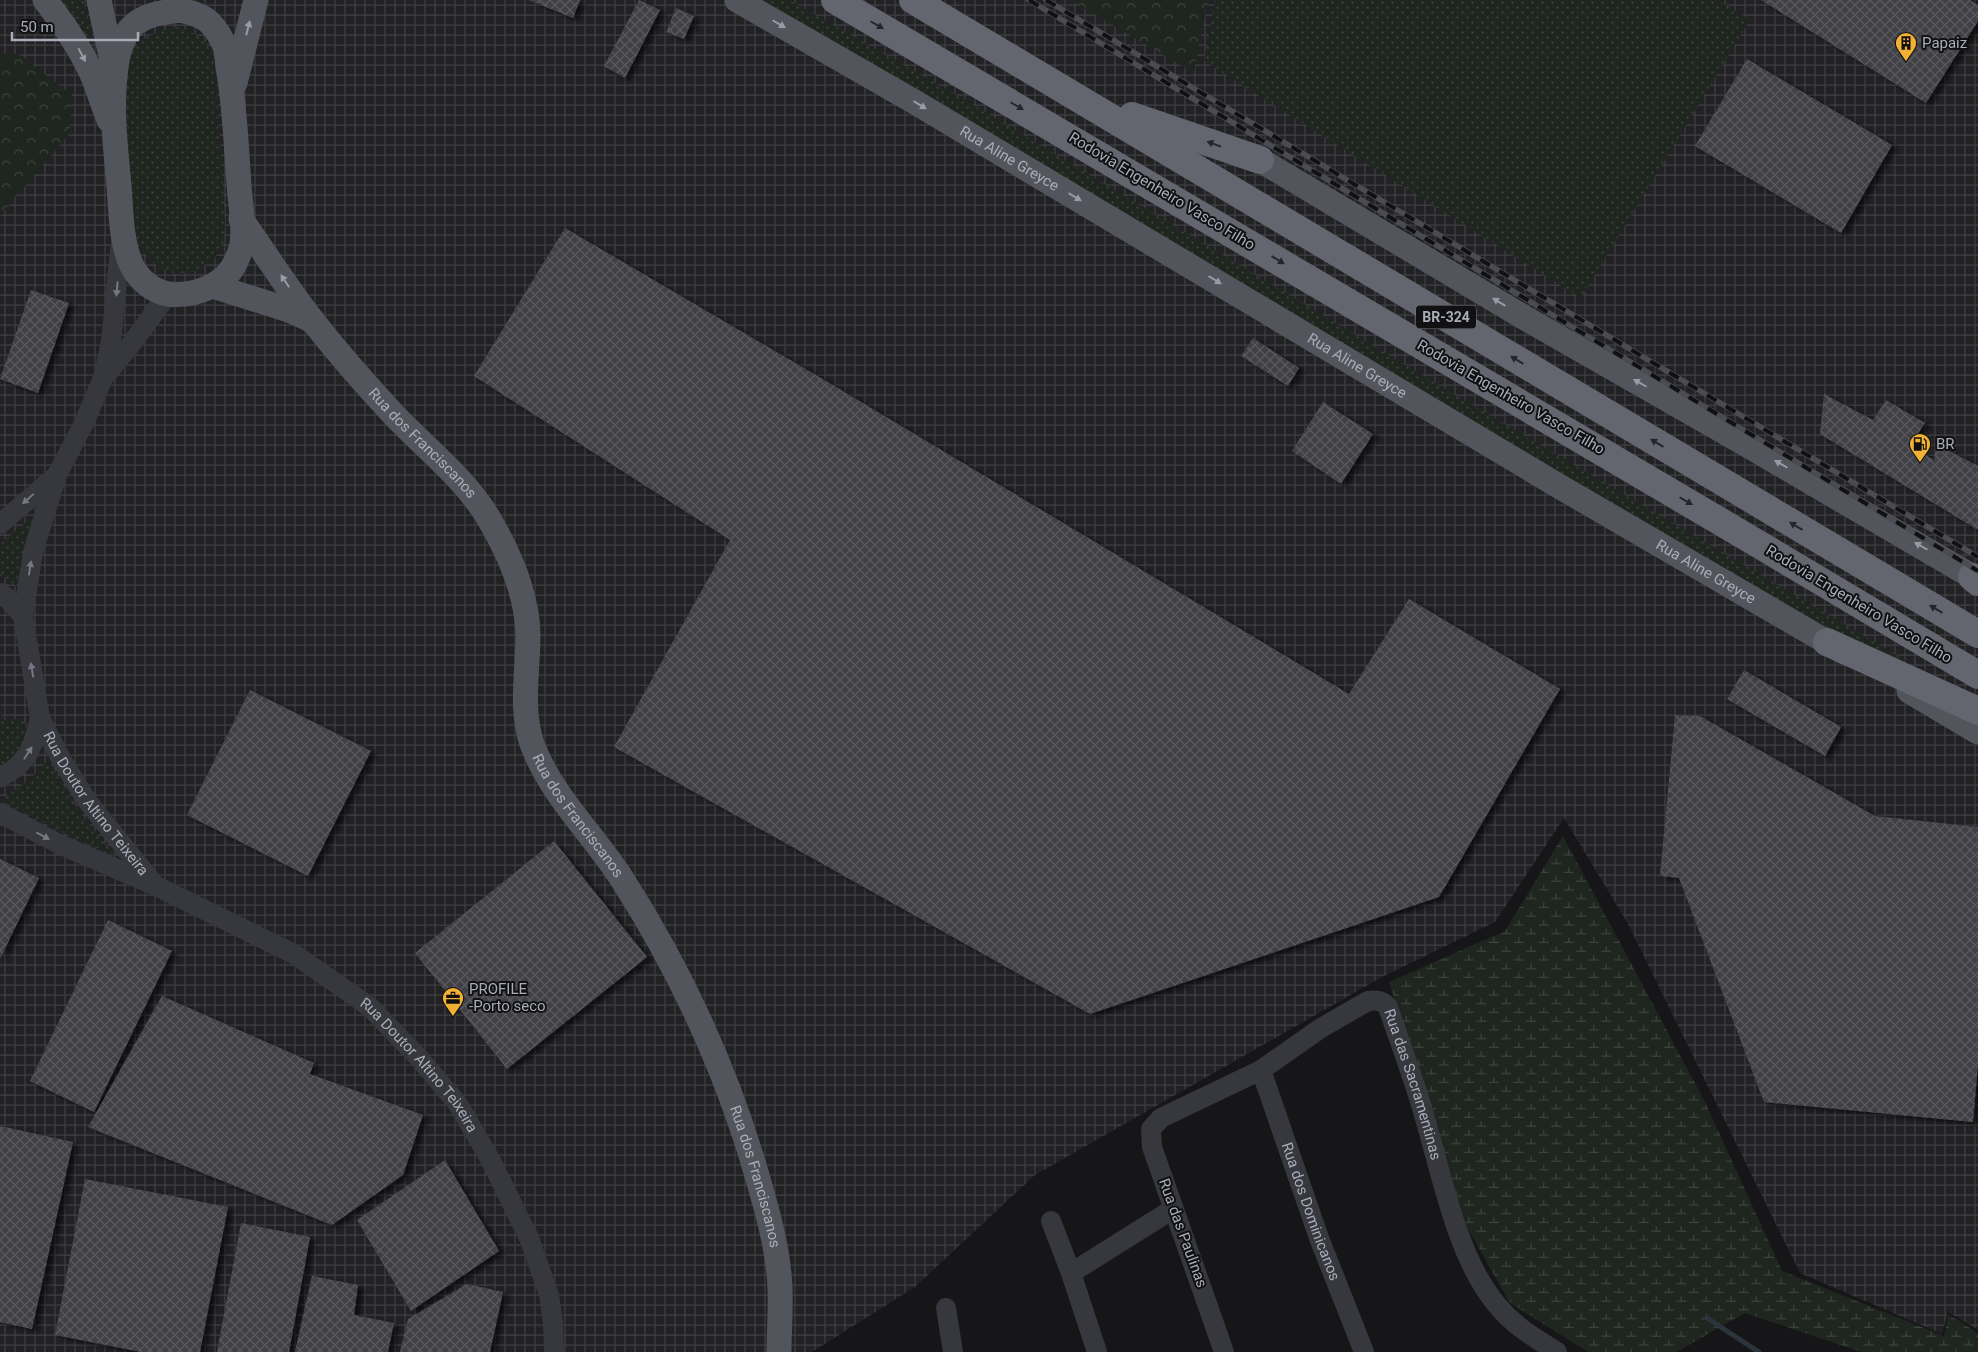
<svg xmlns="http://www.w3.org/2000/svg" width="1978" height="1352" font-family="Roboto,sans-serif">
<style>
.industrial{fill:url(#industrial-grid)}
.grass{fill:url(#grass-dots)}
.forest{fill:url(#forest-crowns)}
.wetland{fill:url(#wetland-marsh)}
.lines{fill:none;stroke-linecap:round;stroke-linejoin:round}
.stream{stroke:#2c353c;stroke-width:5}
.building{fill:url(#building-cross-hatch);filter:url(#shadow)}
.minor{stroke:#37383d;stroke-width:20}
.major{stroke:#53555c;stroke-width:25}
.highway{stroke:#63666e;stroke-width:28}
.rail-casing{stroke:#4a4c52;stroke-width:5.5}
.rail{stroke:#111113;stroke-width:4;stroke-dasharray:11;stroke-linecap:butt}
.oneway{fill:#979ba6}
.oneway2{fill:#26262a}
.oneway3{fill:#757881}
.labels{text-anchor:middle;dominant-baseline:central;stroke-width:4;stroke-linejoin:round;paint-order:stroke}
.shield{fill:#111113;stroke:#7b7e86;stroke-width:1}
.shield-label{font-size:14px;font-weight:bold;fill:#a8adb8}
.poi-label{font-size:15px;fill:#a8adb8;stroke:#111113;text-anchor:start}
.street-label{font-size:15px;fill:#a8adb8;stroke:#111113}
</style>
<defs>
<pattern id="industrial-grid" width="8" height="8" patternUnits="userSpaceOnUse" patternTransform="scale(1.25)"><rect width="8" height="8" fill="#222225"/><path d="M0 4h8M4 0v8" fill="none" stroke="#3f3f43"/></pattern>
<pattern id="grass-dots" width="8" height="8" patternUnits="userSpaceOnUse" patternTransform="scale(1.25)"><rect width="8" height="8" fill="#1e261f"/><path d="M2 2h.1M6 6h.1" fill="none" stroke="#3c433d" stroke-width="1.8" stroke-linecap="round"/></pattern>
<pattern id="forest-crowns" width="20" height="18" patternUnits="userSpaceOnUse" patternTransform="scale(1.25)"><rect width="20" height="18" fill="#1e261f"/><path d="M2 6a3 3 0 1 1 6 0M12 15a3 3 0 1 1 6 0" fill="none" stroke="#3c433d"/></pattern>
<pattern id="wetland-marsh" width="20" height="14" patternUnits="userSpaceOnUse" patternTransform="scale(1.25)"><rect width="20" height="14" fill="#1e261f"/><path d="M1 5h8M5 5V1M11 12h8M15 12V8" fill="none" stroke="#3c433d"/></pattern>
<pattern id="building-cross-hatch" width="8" height="8" patternUnits="userSpaceOnUse" patternTransform="scale(1.25)"><rect width="8" height="8" fill="#404145"/><path d="M0 0l8 8M0 8l8-8" fill="none" stroke="#595a5e"/></pattern>
<filter id="shadow"><feDropShadow dx="5.5" dy="3" stdDeviation="2.5" flood-color="#0009"/></filter>
</defs>
<rect width="100%" height="100%" fill="#161618"/>
<polygon class="industrial" points="0,0 1978,0 1978,1330 1948,1312 1942,1334 1800,1273 1627,922 1564,818 1495,922 1382,977 1035,1175 915,1287 812,1352 0,1352"/>
<g class="grass">
<polygon points="63,0 84,0 94,44"/>
<polygon points="760,0 789,0 960,97 1452,393 1910,663 1822,627 1440,404 808,26"/>
<polygon points="1215,0 1718,0 1750,20 1581,298 1204,61"/>
<path d="M177 27C199 34 204 38 215 58L225 221 224 242 215 258 197 271 176 274 157 266 142 251 134 230 125 76C127 68 128 59 132 52 140 36 161 31 177 27Z"/>
<polygon points="36,514 16,586 0,574 0,544"/>
<path d="M0 695 2 720 22 719 27 727C24 746 15 757 0 769Z"/>
<polygon points="48,760 80,813 115,856 55,829 0,800 29,780"/>
</g>
<g class="forest">
<polygon points="1070,0 1208,0 1194,73"/>
<polygon points="0,54 19,54 72,95 70,133 0,216"/>
</g>
<polygon class="wetland" points="1563,836 1705,1102 1782,1271 1944,1336 1948,1314 1978,1333 1978,1352 1861,1352 1745,1313 1676,1352 1588,1352 1510,1303 1468,1229 1427,1106 1389,982 1505,931"/>
<g class="lines">
<polyline class="stream" points="1707,1318 1759,1352"/>
</g>
<g class="building">
<polygon points="529,0 580,0 573,18"/>
<polygon points="639,0 660,10 625,78 604,66"/>
<polygon points="1761,0 1970,0 1978,5 1978,21 1926,103"/>
<polygon points="676,8 694,16 684,39 666,32"/>
<polygon points="1747,59 1892,145 1841,233 1695,146"/>
<polygon points="565,228 821,378 1349,694 1409,599 1560,689 1439,897 1090,1014 614,747 730,540 474,376"/>
<polygon points="31,290 69,303 38,393 0,379"/>
<polygon points="1253,338 1299,368 1288,386 1241,356"/>
<polygon points="1824,394 1873,420 1886,400 1925,423 1910,445 1934,460 1936,444 1978,466 1978,530 1820,434"/>
<polygon points="1323,402 1373,434 1341,484 1292,451"/>
<polygon points="1744,670 1841,727 1825,756 1727,699"/>
<polygon points="250,690 371,751 308,876 187,815"/>
<polygon points="1675,715 1700,716 1875,816 1978,827 1978,1064 1973,1122 1764,1102 1679,878 1660,876"/>
<polygon points="554,841 647,957 507,1069 415,953"/>
<polygon points="0,859 39,878 0,959"/>
<polygon points="108,920 172,951 94,1112 30,1081"/>
<polygon points="162,996 314,1063 310,1074 423,1115 403,1175 332,1225 88,1127"/>
<polygon points="0,1126 73,1142 32,1329 0,1322"/>
<polygon points="445,1160 499,1251 411,1311 357,1220"/>
<polygon points="85,1179 228,1207 200,1352 141,1352 55,1335"/>
<polygon points="241,1223 310,1237 289,1352 217,1352"/>
<polygon points="312,1276 358,1285 354,1315 394,1323 388,1352 295,1352"/>
<polygon points="467,1284 503,1292 490,1352 400,1352 408,1319"/>
</g>
<g class="lines">
<g class="minor">
<path id="s1" d="M121 240 111 342 103 378 84 423 57 475 33 552 23 616 40 718 62 761 88 802 153 883"/>
<polyline points="106,375 132,343 168,294"/>
<polyline points="0,524 57,475"/>
<polyline points="0,593 6,597 23,616"/>
<path d="M0 777C28 765 34 744 40 718"/>
<path id="s2" d="M0 813 59 844 154 885 294 954 370 1007 419 1058 458 1104 491 1161 529 1238 549 1295 553 1323 554 1352"/>
<path id="s3" d="M1261 1070 1319 1238 1364 1352"/>
<polyline points="1051,1221 1071,1273 1097,1352"/>
<polyline points="1071,1273 1173,1209"/>
<polyline points="946,1308 953,1352"/>
<path id="s4" d="M1224 1352 1152 1147 1151 1129 1161 1118 1261 1070 1321 1028 1368 1001C1377 1000 1382 1000 1388 1007 1400 1043 1414 1079 1424 1115 1442 1175 1457 1258 1497 1305 1515 1327 1534 1337 1557 1352"/>
</g>
<g class="major">
<path d="M45 0C63 23 79 46 91 72 98 88 103 105 109 120"/>
<polyline points="99,0 113,66"/>
<path id="s5" d="M737 0 913 101 1557 485 1844 652"/>
<path d="M180 10C203 15 212 20 223 42 227 49 227 59 228 67 235 106 236 145 239 184 240 203 245 226 242 244 241 249 239 255 237 259 227 285 195 297 168 294 152 291 138 279 131 264 121 241 121 212 119 186 116 152 111 111 115 77 116 62 120 43 129 30 140 15 163 12 180 10Z"/>
<polyline points="235,83 256,0"/>
<polyline points="1260,160 1525,318 1754,449 1978,580"/>
<path id="s6" d="M241 219C265 253 287 288 312 320 337 352 365 384 393 414 424 447 466 479 489 519 509 553 527 594 528 634 528 671 520 709 532 744 551 795 593 834 622 879 681 971 728 1074 758 1179 767 1210 776 1242 779 1274 782 1300 779 1326 779 1352"/>
<polyline points="213,286 289,310 313,321"/>
<polyline points="1909,691 1978,732"/>
</g>
<g class="highway">
<polyline points="835,0 1755,542 1978,675"/>
<polyline points="913,0 1978,634"/>
<polyline points="1132,116 1260,160"/>
<polyline points="1972,577 1978,582"/>
<polyline points="1827,642 1978,711"/>
</g>
<g class="rail-casing">
<g id="rail">
<polyline points="1029,0 1978,571"/>
<polyline points="1046,0 1978,557"/>
</g>
</g>
<use href="#rail" class="rail"/>
</g>
<defs><path id="oneway-solid" d="M-6-.8H1V-3.2L6.5 0L1 3.2V.8H-6Z" transform="scale(1.25)"/></defs>
<g class="oneway">
<use href="#oneway-solid" transform="translate(779 24) rotate(30)"/>
<use href="#oneway-solid" transform="translate(248 28) rotate(-76)"/>
<use href="#oneway-solid" transform="translate(82 55) rotate(62)"/>
<use href="#oneway-solid" transform="translate(920 105) rotate(31)"/>
<use href="#oneway-solid" transform="translate(1075 197) rotate(31)"/>
<use href="#oneway-solid" transform="translate(1215 280) rotate(31)"/>
<use href="#oneway-solid" transform="translate(285 281) rotate(-124)"/>
<use href="#oneway-solid" transform="translate(1499 302) rotate(-149)"/>
<use href="#oneway-solid" transform="translate(1640 383) rotate(-150)"/>
<use href="#oneway-solid" transform="translate(1781 464) rotate(-150)"/>
<use href="#oneway-solid" transform="translate(1921 546) rotate(-150)"/>
</g>
<g class="oneway2">
<use href="#oneway-solid" transform="translate(877 25) rotate(30)"/>
<use href="#oneway-solid" transform="translate(1017 106) rotate(30)"/>
<use href="#oneway-solid" transform="translate(1214 144) rotate(-160)"/>
<use href="#oneway-solid" transform="translate(1278 260) rotate(31)"/>
<use href="#oneway-solid" transform="translate(1517 360) rotate(-149)"/>
<use href="#oneway-solid" transform="translate(1657 443) rotate(-149)"/>
<use href="#oneway-solid" transform="translate(1686 501) rotate(30)"/>
<use href="#oneway-solid" transform="translate(1796 526) rotate(-149)"/>
<use href="#oneway-solid" transform="translate(1936 609) rotate(-149)"/>
</g>
<g class="oneway3">
<use href="#oneway-solid" transform="translate(117 289) rotate(95)"/>
<use href="#oneway-solid" transform="translate(28 499) rotate(139)"/>
<use href="#oneway-solid" transform="translate(30 568) rotate(-81)"/>
<use href="#oneway-solid" transform="translate(32 670) rotate(-100)"/>
<use href="#oneway-solid" transform="translate(28 753) rotate(-57)"/>
<use href="#oneway-solid" transform="translate(43 836) rotate(28)"/>
</g>
<defs>
<g id="building-pin" transform="scale(1.125)"><path d="M0 17L-7.5 6A9.5 9.5 0 1 1 7.5 6Z" fill="#f2b134" stroke="#111113"/><path d="M-4-6H4V6H1V3H-1V6H-4ZM-2.5-4.3h1.7v1.8h-1.7ZM.8-4.3h1.7v1.8H.8ZM-2.5-1h1.7V.8h-1.7ZM.8-1h1.7V.8H.8Z" fill="#111"/></g>
<g id="fuel-pin" transform="scale(1.125)"><path d="M0 17L-7.5 6A9.5 9.5 0 1 1 7.5 6Z" fill="#f2b134" stroke="#111113"/><path d="M-5.5-6h7V0h2V4h1.3V-2.5L3-4.5l.8-.8L6-3V5H2.5V1h-1V6h-7ZM-4.2-4.7v3.2H.2V-4.7Z" fill="#111"/></g>
<g id="office-pin" transform="scale(1.125)"><path d="M0 17L-7.5 6A9.5 9.5 0 1 1 7.5 6Z" fill="#f2b134" stroke="#111113"/><path d="M-6-3h4V-5.5h4V-3h4V5H-6ZM-1-4.5V-3h2v-1.5ZM-6 0V1H6V0Z" fill="#111"/></g>
</defs>
<g fill-rule="evenodd">
<use href="#building-pin" x="1906" y="43"/>
<use href="#fuel-pin" x="1920" y="444"/>
<use href="#office-pin" x="453" y="998"/>
</g>
<g class="labels">
<rect class="shield" x="1416" y="305.5" width="60" height="23" rx="4"/>
<g class="shield-label">
<text x="1446" y="317">BR-324</text>
</g>
<g class="poi-label">
<text x="1922" y="43">Papaiz</text>
<text x="1936" y="444">BR</text>
<text x="469" y="989">PROFILE<tspan x="469" dy="17">-Porto seco</tspan></text>
</g>
<g class="street-label">
<text stroke="none"><textPath href="#s5" startOffset="315">Rua Aline Greyce</textPath></text>
<text transform="translate(1162 191) rotate(31)">Rodovia Engenheiro Vasco Filho</text>
<text stroke="none"><textPath href="#s5" startOffset="720">Rua Aline Greyce</textPath></text>
<text transform="translate(1511 397) rotate(30)">Rodovia Engenheiro Vasco Filho</text>
<text stroke="none"><textPath href="#s6" startOffset="289">Rua dos Franciscanos</textPath></text>
<text stroke="none"><textPath href="#s5" startOffset="1125">Rua Aline Greyce</textPath></text>
<text transform="translate(1859 604) rotate(31)">Rodovia Engenheiro Vasco Filho</text>
<text stroke="none"><textPath href="#s1" startOffset="598">Rua Doutor Altino Teixeira</textPath></text>
<text stroke="none"><textPath href="#s6" startOffset="709">Rua dos Franciscanos</textPath></text>
<text stroke="none"><textPath href="#s2" startOffset="495">Rua Doutor Altino Teixeira</textPath></text>
<text stroke="none"><textPath href="#s4" startOffset="592">Rua das Sacramentinas</textPath></text>
<text stroke="none"><textPath href="#s6" startOffset="1114">Rua dos Franciscanos</textPath></text>
<text stroke="none"><textPath href="#s3" startOffset="150">Rua dos Dominicanos</textPath></text>
<text transform="translate(1183 1233) rotate(70)">Rua das Paulinas</text>
</g>
</g>
<path d="M12 32v8h126v-8" fill="none" stroke="#a8adb8" stroke-width="2.5"/>
<text x="20" y="32" font-size="15" fill="#a8adb8" stroke="#111113" stroke-width="4" paint-order="stroke">50 m</text>
</svg>
